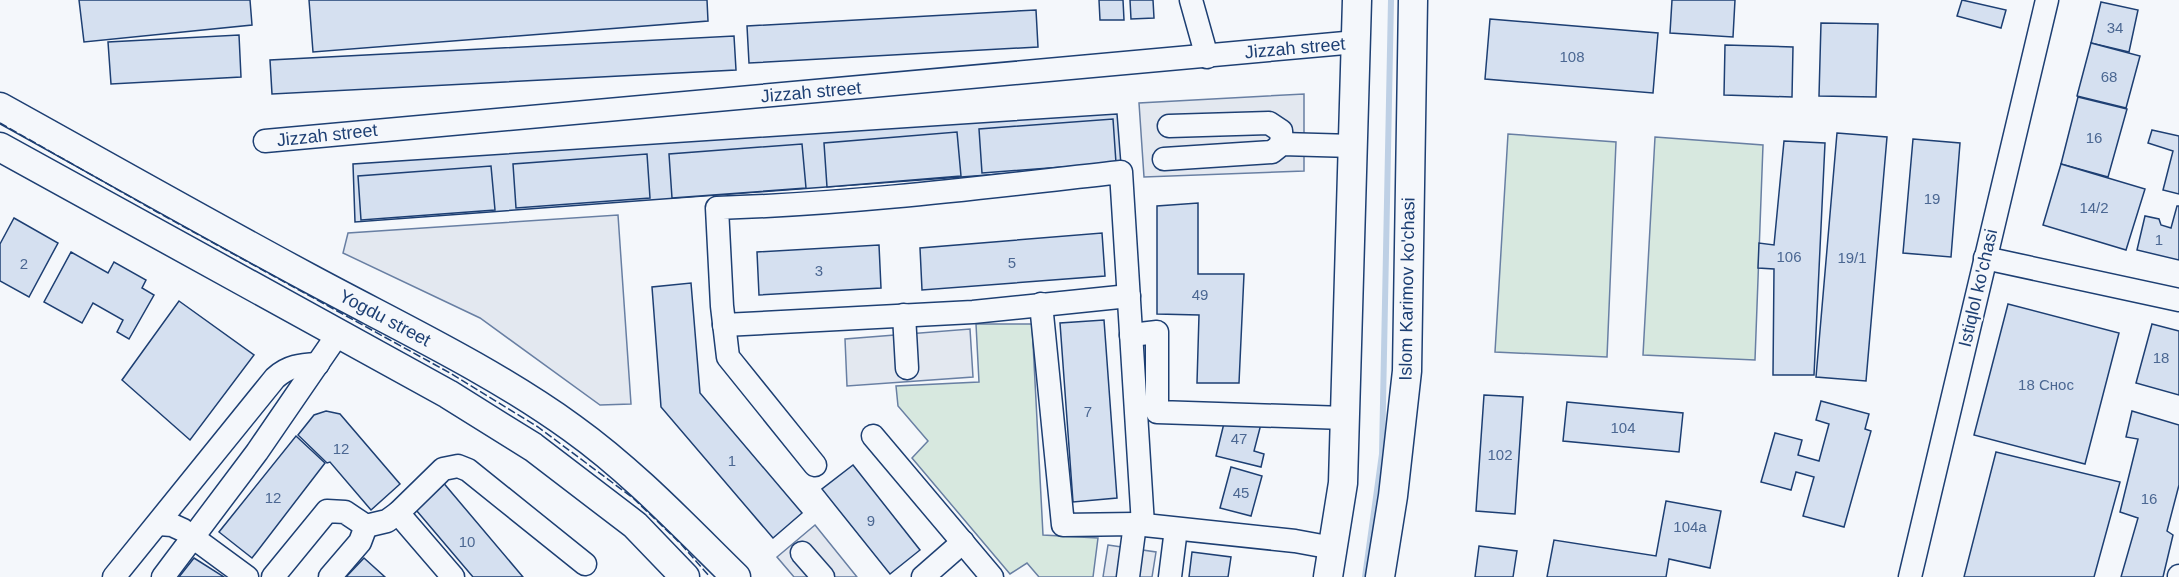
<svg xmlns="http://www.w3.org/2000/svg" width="2179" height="577" font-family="Helvetica,sans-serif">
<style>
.green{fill:#d7e8df;stroke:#687fa3;stroke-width:1.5}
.parking{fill:#e3e8f0;stroke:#687fa3;stroke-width:1.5}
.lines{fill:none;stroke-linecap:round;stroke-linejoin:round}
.stream{stroke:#bed0e5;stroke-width:6}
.building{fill:#d5e0f0;stroke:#1d3f73;stroke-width:1.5}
.minor-casing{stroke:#1d3f73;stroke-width:25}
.major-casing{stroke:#1d3f73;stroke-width:31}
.minor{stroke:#f4f7fb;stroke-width:22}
.major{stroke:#f4f7fb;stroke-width:28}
.fence{stroke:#1d3f73;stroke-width:1.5;stroke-dasharray:8 3;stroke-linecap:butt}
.labels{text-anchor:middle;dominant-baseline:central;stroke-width:4.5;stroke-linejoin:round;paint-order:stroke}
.number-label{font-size:15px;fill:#4b6792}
.street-label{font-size:18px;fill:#1d3f73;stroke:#f4f7fb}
</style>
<rect width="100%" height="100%" fill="#f4f7fb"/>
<g class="green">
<polygon points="1508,134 1616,142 1607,357 1495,352"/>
<polygon points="1655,137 1763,145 1755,360 1643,355"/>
<polygon points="976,324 1032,324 1043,535 1098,538 1093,577 1039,577 1027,563 1010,574 912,458 928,441 898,406 896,386 979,382"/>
</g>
<g class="parking">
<polygon points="1304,94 1304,171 1144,177 1139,103"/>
<polygon points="618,215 631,404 600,405 480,318 343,253 348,233"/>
<polygon points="970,329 973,377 847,386 845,339"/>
<polygon points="815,525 857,577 794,577 777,557"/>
<polygon points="1108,545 1156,552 1152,577 1103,577"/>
</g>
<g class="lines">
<polyline class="stream" points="1365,577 1382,454 1391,0"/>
</g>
<g class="building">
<polygon points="79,0 250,0 252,25 84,42"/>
<polygon points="309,0 707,0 708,21 313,52"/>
<polygon points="1099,0 1123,0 1124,20 1100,20"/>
<polygon points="1130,0 1153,0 1154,18 1131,19"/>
<polygon points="1672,0 1735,0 1733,37 1670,33"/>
<polygon points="1962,0 2006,10 2001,28 1957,16"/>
<polygon points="2101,2 2138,10 2129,52 2091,43"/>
<polygon points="1036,10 1038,47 749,63 747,26"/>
<polygon points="1490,19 1658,33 1653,93 1485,79"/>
<polygon points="1821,23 1878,24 1876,97 1819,96"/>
<polygon points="239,35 241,77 111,84 108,42"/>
<polygon points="734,36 736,70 272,94 270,60"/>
<polygon points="2091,43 2140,56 2126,108 2077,96"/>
<polygon points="1725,45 1793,47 1792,97 1724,95"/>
<polygon points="2078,97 2127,109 2108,177 2061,164"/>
<polygon points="1117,114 1121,165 355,222 353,164"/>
<polygon points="1113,119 1116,163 982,173 979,129"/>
<polygon points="2152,130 2179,136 2179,194 2163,190 2173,151 2148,143"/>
<polygon points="957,132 961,176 827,187 824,143"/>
<polygon points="1837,133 1887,137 1866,381 1816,377"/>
<polygon points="1913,139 1960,143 1951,257 1903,253"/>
<polygon points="1784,141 1825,143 1814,375 1773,375 1774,269 1758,268 1759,243 1774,245"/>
<polygon points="802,144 806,188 672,198 669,154"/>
<polygon points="647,154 650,198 516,208 513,164"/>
<polygon points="2061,164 2145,189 2126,250 2043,225"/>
<polygon points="491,166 495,210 361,220 358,176"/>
<polygon points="1198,203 1198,274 1244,274 1239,383 1197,383 1199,315 1157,314 1157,206"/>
<polygon points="2177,206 2179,206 2179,260 2137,250 2145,216 2159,219 2161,225 2171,228"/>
<polygon points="14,218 58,243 29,297 0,281 0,244"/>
<polygon points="1102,233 1105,276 922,290 920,248"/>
<polygon points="879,245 881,288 759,295 757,252"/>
<polygon points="71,252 108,273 114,262 146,280 142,288 154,295 129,339 117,332 123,320 93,303 82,323 44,302"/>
<polygon points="691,283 700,393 802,513 773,538 661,407 652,287"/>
<polygon points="179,301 254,355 190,440 122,380"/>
<polygon points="2008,304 2119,333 2085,464 1974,435"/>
<polygon points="1104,320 1117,498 1073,502 1060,323"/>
<polygon points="2152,324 2179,331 2179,395 2136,383"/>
<polygon points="1484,395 1523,397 1515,514 1476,511"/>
<polygon points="1821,401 1869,414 1865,429 1871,431 1844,527 1803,516 1814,477 1796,472 1791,490 1761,482 1775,433 1802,440 1798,455 1819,461 1829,424 1816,420"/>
<polygon points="1567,402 1683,413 1679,452 1563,441"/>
<polygon points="326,411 340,414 400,484 371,510 330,462 327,463 298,435 314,415"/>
<polygon points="2132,411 2179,425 2179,485 2167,531 2173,535 2163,577 2121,577 2138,518 2120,512 2138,439 2126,437"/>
<polygon points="1226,415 1261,424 1254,451 1264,454 1261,467 1216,456"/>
<polygon points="296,436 325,463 252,558 219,532"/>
<polygon points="1996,452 2120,482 2094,577 1964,577"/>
<polygon points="853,465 920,550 890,574 822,489"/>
<polygon points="1231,467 1262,476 1251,516 1220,508"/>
<polygon points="441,480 523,577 473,577 411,504"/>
<polygon points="1666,501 1721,511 1710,568 1669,559 1666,577 1547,577 1554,540 1656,556"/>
<polygon points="1479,546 1517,551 1513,577 1475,577"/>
<polygon points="1192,552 1231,557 1228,577 1189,577"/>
<polygon points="194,558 224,577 179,577"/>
<polygon points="364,558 385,577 346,577"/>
</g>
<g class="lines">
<g class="minor-casing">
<g id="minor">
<polyline points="1191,0 1207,57"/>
<polyline points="1169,126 1269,123 1281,131 1282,144"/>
<polyline points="265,141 1356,42"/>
<polyline points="1164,159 1272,152 1282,144 1353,146"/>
<polyline points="1985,258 2179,300"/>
<polyline points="1041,304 1063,525 1135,524 1295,541 1333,548"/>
<polyline points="904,315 907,368"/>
<polyline points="724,325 973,312 1129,296"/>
<polyline points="1131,335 1157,332 1157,412 1345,418"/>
<polyline points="873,436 992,577"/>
<path d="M815 465 728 357 722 306 717 208C852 204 987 187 1121 172L1143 525"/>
<polyline points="398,513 443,469 458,466 468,470 585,564"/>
<polyline points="159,524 172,525 183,530 247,577"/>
<polyline points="802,553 823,577"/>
<path d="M114 577 275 378C288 366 300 365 318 364"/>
<polyline points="163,577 257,452 338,334"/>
<polyline points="273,577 327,511 345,512 366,526 387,521 398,513 453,577"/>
<polyline points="330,577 360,542 366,526"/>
<polyline points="923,577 963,542"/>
<polyline points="1128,577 1135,524"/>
<polyline points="1170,577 1176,529"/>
<polyline points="1910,577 2047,0"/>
<polyline points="2179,577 2179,576"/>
</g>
</g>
<g class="major-casing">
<g id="major">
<path d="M0 107C103 164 205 222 309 278 398 326 490 369 572 428 632 471 683 525 736 577"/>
<polyline points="0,147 448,394 533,447 635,525 685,577"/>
<polyline points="1328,577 1343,483 1357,0"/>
<polyline points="1380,577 1393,496 1407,371 1413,0"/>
</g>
</g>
<use href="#minor" class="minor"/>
<use href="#major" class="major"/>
<polyline class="fence" points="0,123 157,212 450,373 538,427 633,498 681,544 710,577"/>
</g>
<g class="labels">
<g class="number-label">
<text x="2115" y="27">34</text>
<text x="1572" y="56">108</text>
<text x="2109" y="76">68</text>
<text x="2094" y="137">16</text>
<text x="1932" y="198">19</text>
<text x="2094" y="207">14/2</text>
<text x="2159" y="239">1</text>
<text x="1789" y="256">106</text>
<text x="1852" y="257">19/1</text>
<text x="1012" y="262">5</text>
<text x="24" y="263">2</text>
<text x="819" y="270">3</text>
<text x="1200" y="294">49</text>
<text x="2161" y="357">18</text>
<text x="2046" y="384">18 Снос</text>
<text x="1088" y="411">7</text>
<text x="1623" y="427">104</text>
<text x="1239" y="438">47</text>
<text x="341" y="448">12</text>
<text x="1500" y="454">102</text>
<text x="732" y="460">1</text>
<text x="1241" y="492">45</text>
<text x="273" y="497">12</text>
<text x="2149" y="498">16</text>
<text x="871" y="520">9</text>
<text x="1690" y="526">104a</text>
<text x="467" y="541">10</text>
</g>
<g class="street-label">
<text transform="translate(1295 48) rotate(-5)">Jizzah street</text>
<text transform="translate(811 92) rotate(-5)">Jizzah street</text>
<text transform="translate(327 135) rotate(-6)">Jizzah street</text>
<text transform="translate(1978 288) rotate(-77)">Istiqlol ko'chasi</text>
<text transform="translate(1407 289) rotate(-89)">Islom Karimov ko'chasi</text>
<text transform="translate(385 318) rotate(28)">Yogdu street</text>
</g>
</g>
</svg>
